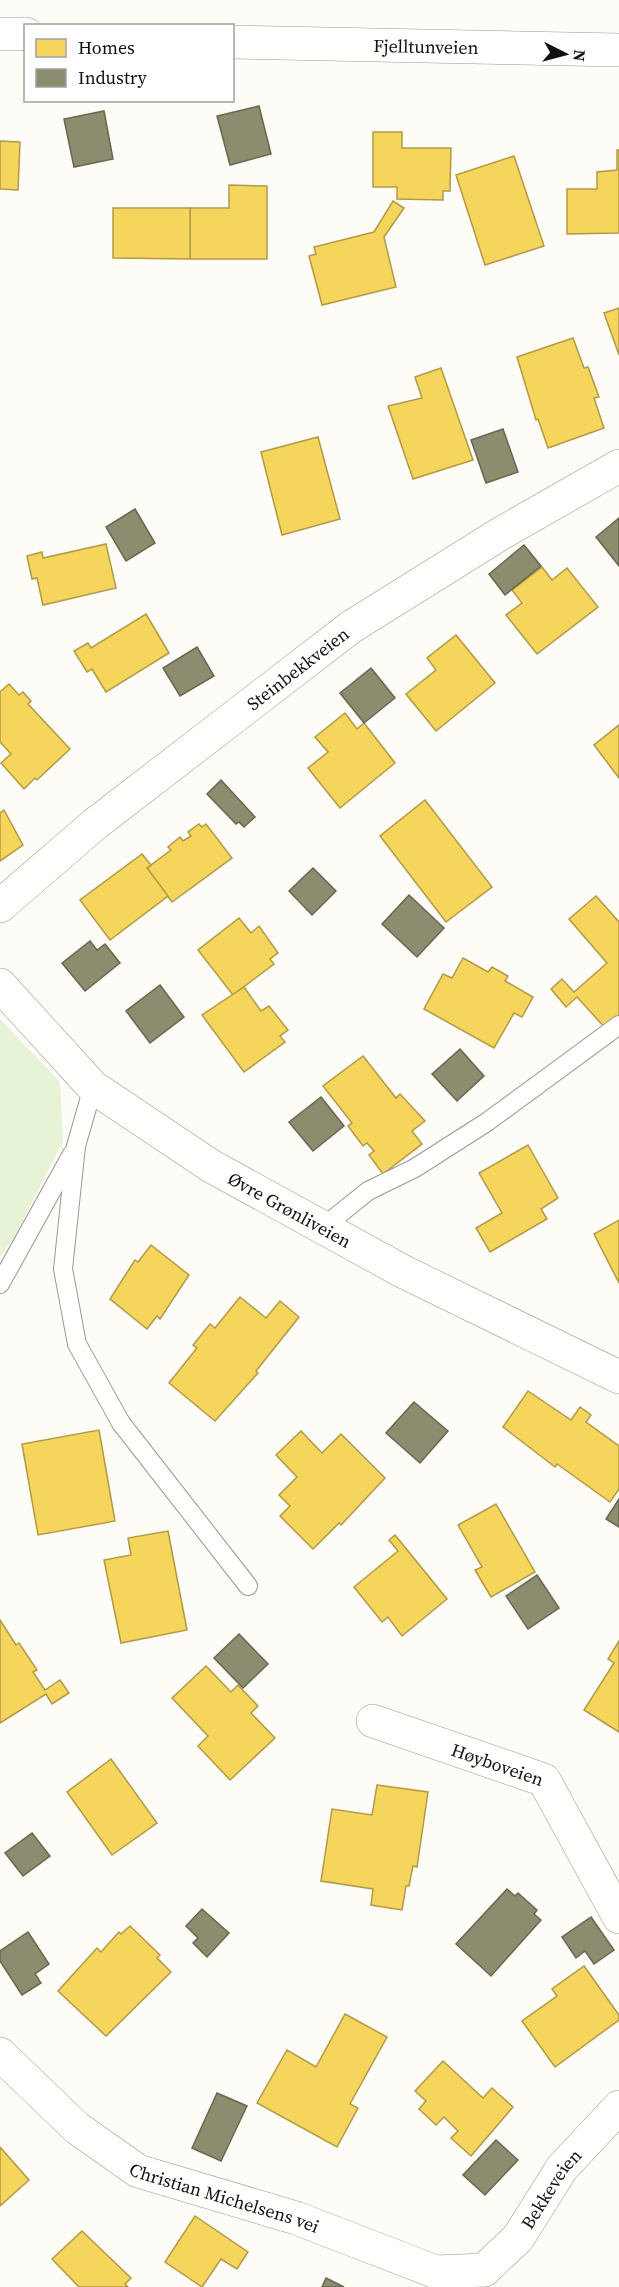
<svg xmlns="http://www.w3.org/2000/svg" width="619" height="2287" font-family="'Source Serif 4',serif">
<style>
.green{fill:#e7f3d7}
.homes{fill:#f6d55c;stroke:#b19a46;stroke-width:1.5}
.industry{fill:#8c8c6e;stroke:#676752;stroke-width:1.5}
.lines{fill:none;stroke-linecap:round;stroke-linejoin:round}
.service-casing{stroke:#979795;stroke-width:20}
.minor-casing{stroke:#979795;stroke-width:34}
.service{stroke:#fffffe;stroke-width:18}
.minor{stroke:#fffffe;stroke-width:33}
.labels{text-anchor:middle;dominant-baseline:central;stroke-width:6;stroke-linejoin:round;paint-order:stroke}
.street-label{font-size:18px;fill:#111;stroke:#fff}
</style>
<rect width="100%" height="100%" fill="#fdfcf7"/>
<polygon class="green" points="0,1019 60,1082 63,1141 15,1236 0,1257"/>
<g class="homes">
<polygon points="373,132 402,132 402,148 451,148 450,191 443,191 443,200 397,199 397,187 373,187"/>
<polygon points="0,141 20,142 18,190 0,189"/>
<polygon points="617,150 619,150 619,233 567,234 567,189 597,189 597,172 617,170"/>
<polygon points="514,156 544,246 485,265 456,175"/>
<polygon points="229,185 267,186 267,259 190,259 190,208 229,208"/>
<polygon points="393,201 404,208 384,237 396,287 322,305 309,256 316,254 314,247 374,232"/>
<polygon points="113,208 190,208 190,259 113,258"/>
<polygon points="619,308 619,355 604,313"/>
<polygon points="573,338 584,368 588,367 599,397 594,398 604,428 548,448 538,419 536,420 517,357"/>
<polygon points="441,368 473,460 413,479 388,406 422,398 415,377"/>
<polygon points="318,437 340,519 282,535 261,452"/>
<polygon points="106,544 116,588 43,605 37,578 32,579 27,556 42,552 43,558"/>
<polygon points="542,567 552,580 567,568 598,607 537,654 506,615 522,603 512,590"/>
<polygon points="146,614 169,653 106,692 92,669 87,672 74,651 88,643 91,648"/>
<polygon points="456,635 495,683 436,731 406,694 436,670 427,658"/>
<polygon points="9,684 19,695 23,692 31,701 28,704 70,749 37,780 35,778 24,789 1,763 11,754 0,742 0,692"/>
<polygon points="345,713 357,729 364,723 395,763 340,808 308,768 328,752 315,737"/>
<polygon points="619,725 619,778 594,745"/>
<polygon points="425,800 492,887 446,922 380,836"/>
<polygon points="4,810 23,845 0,861 0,813"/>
<polygon points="199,824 202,827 206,824 232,858 172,902 147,868 171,850 168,847 180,837 183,841 191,836 188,832"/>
<polygon points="142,854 151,865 147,868 168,896 110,940 80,900"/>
<polygon points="596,896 619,922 619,1020 607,1030 577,997 566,1007 551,989 562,979 574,992 607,963 569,919"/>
<polygon points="239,918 251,933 259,926 278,953 270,959 274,964 233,995 198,950"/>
<polygon points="463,958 488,972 492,967 508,976 505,981 533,997 522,1017 514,1013 494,1048 424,1009 443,974 452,978"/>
<polygon points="244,987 261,1011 269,1006 288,1030 280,1036 285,1042 244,1072 202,1015"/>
<polygon points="363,1056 396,1098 400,1094 425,1121 412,1131 422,1144 383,1174 369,1155 374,1151 367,1143 363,1146 348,1126 352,1123 323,1086"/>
<polygon points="528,1145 558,1198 541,1209 547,1219 490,1252 476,1228 502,1213 479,1173"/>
<polygon points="619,1220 619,1283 594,1234"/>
<polygon points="151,1245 189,1275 160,1319 157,1316 147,1329 110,1299 135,1260 138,1262"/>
<polygon points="240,1297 266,1318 280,1301 299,1317 256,1371 258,1373 215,1421 169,1383 197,1348 193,1345 210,1324 215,1328"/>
<polygon points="528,1391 571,1420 580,1407 591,1415 586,1422 619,1446 619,1489 610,1502 557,1464 555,1467 503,1427"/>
<polygon points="99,1430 115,1521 38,1535 22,1444"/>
<polygon points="301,1431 322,1453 341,1434 385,1478 341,1525 339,1523 313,1549 280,1516 290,1506 279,1495 297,1477 276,1455"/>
<polygon points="496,1504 535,1572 491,1597 475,1570 482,1567 458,1525"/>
<polygon points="168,1531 187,1630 121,1643 104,1560 131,1555 128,1538"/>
<polygon points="395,1535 447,1599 402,1636 388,1617 382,1622 354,1587 398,1551 389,1540"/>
<polygon points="0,1620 16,1645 19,1643 37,1670 33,1672 45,1690 60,1680 69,1693 52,1704 46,1694 0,1723"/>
<polygon points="619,1641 619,1732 584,1710 614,1663 608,1659"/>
<polygon points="206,1666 231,1692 238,1685 258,1706 251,1713 275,1738 230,1780 198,1746 208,1736 172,1698"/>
<polygon points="111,1759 157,1823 112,1855 67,1792"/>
<polygon points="377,1785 428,1792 417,1867 413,1866 409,1886 406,1886 402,1910 371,1905 373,1889 321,1881 332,1809 372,1815"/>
<polygon points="130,1926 160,1955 157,1958 171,1972 106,2036 58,1991 97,1948 101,1952 119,1932 121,1934"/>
<polygon points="584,1966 619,2015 619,2020 555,2067 522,2021 557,1996 552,1989"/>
<polygon points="345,2014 387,2037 350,2104 358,2108 337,2147 257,2103 287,2050 316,2067"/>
<polygon points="443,2061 483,2098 492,2088 513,2107 471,2156 451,2138 458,2131 444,2117 436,2125 419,2109 426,2101 415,2091"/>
<polygon points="0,2147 29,2180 0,2206"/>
<polygon points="195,2216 248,2252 237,2269 221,2259 202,2287 165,2262"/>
<polygon points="82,2231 131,2278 125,2284 128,2287 79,2287 52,2259"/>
</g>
<g class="industry">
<polygon points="259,106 271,154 230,165 217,116"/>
<polygon points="104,111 113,159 74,167 64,119"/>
<polygon points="503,429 518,472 486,483 471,440"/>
<polygon points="135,509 155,543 126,561 106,527"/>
<polygon points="619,518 619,566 596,537"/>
<polygon points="524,545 541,566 505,595 489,574"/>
<polygon points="197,647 214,676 180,696 163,668"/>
<polygon points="371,668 395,698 364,723 340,693"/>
<polygon points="221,780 255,817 244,827 239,822 236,824 207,794"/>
<polygon points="313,868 336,891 312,915 289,891"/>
<polygon points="409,895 444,928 417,957 382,924"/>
<polygon points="90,941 97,950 105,944 120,963 85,991 62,963"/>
<polygon points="160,985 184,1017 150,1043 126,1011"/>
<polygon points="460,1049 484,1076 457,1101 432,1074"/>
<polygon points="321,1097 344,1126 313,1151 289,1122"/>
<polygon points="414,1402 448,1431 420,1463 386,1433"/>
<polygon points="619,1499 619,1527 606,1519"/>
<polygon points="537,1575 559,1608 528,1629 506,1596"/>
<polygon points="239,1634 268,1664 243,1688 214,1658"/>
<polygon points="32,1833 50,1856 23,1876 5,1853"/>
<polygon points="507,1889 515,1896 518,1893 537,1910 534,1914 541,1920 491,1976 456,1944"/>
<polygon points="202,1909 229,1933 207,1957 193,1943 198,1938 186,1926"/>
<polygon points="591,1917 614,1950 594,1964 585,1951 576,1958 562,1937"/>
<polygon points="28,1932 49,1964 35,1974 41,1983 22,1995 0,1961 0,1951"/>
<polygon points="217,2093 247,2106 221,2161 192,2148"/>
<polygon points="496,2140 518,2160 485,2195 463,2175"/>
<polygon points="326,2278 344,2287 322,2287"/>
</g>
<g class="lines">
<g class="service-casing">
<g id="service">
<polyline points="93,1087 76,1146 63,1269 77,1344 121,1423 248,1586"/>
<polyline points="322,1228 368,1191 415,1168 487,1122 619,1025"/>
<polyline points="0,1284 72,1154"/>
</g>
</g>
<g class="minor-casing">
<g id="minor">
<polyline points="0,34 26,34"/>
<path id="s1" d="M232 42 619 50"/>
<path id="s2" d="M0 906 95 824 351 627 500 534 619 466"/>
<path id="s3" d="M0 985 93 1087 211 1166 402 1271 619 1377"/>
<path id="s4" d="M373 1721 544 1780 619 1917"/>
<path id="s5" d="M0 2054 77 2128 138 2171 296 2218 436 2272 484 2270"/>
<path id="s6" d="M484 2270 518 2238 562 2168 619 2107"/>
</g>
</g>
<use href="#service" class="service"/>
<use href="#minor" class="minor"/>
</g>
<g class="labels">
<g class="street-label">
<text stroke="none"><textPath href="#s1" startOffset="194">Fjelltunveien</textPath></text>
<text stroke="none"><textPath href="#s2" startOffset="381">Steinbekkveien</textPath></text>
<text stroke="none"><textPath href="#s3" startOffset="370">Øvre Grønliveien</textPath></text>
<text stroke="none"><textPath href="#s4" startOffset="132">Høyboveien</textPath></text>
<text stroke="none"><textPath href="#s6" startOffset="106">Bekkeveien</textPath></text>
<text stroke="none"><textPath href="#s5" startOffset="272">Christian Michelsens vei</textPath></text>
</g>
</g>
<rect x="24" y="24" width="210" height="78" fill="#ffffff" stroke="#a0a0a0" stroke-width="1.5"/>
<rect x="36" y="39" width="30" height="18" fill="#f6d55c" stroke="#a0a0a0" stroke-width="1.5"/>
<text x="78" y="54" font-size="18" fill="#111111">Homes</text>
<rect x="36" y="69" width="30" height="18" fill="#8c8c6e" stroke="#a0a0a0" stroke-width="1.5"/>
<text x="78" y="84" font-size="18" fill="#111111">Industry</text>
<g transform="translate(565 54) rotate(96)" stroke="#ffffff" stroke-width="4.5" paint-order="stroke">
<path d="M0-4.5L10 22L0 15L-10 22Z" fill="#111111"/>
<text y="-9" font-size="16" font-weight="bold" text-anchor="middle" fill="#111111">N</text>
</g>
</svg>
